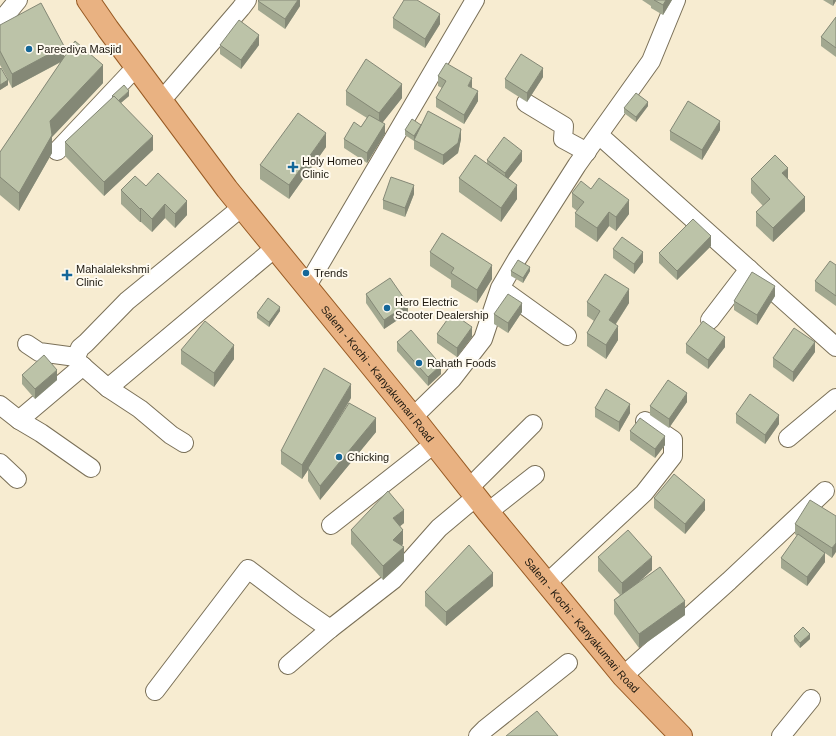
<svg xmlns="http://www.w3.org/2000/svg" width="836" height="736" font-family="Helvetica,sans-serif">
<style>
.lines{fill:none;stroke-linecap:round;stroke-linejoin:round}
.minor-casing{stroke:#7a7058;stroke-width:20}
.primary-casing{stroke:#985a23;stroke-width:24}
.minor{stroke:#fff;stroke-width:18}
.primary{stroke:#e9b282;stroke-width:22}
.wall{fill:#a2a890}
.shaded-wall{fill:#848876}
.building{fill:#bcc3a8;stroke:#848876}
.poi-dot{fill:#156799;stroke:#fefaef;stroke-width:1.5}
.labels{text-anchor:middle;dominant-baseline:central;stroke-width:4;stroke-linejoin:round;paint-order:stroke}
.poi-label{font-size:11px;fill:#1d180f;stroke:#fefaef;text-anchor:start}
.street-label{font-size:11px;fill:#1d180f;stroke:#fefaef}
</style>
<rect width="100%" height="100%" fill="#f7ecd1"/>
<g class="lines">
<g class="minor-casing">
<g id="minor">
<polyline points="0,22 18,0"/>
<polyline points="161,101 241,8 247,0"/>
<polyline points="526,103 564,126 563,139 587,152"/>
<polyline points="599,135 836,347"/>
<polyline points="57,151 136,67"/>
<polyline points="307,286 475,0"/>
<polyline points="503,290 567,336"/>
<polyline points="710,320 749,269"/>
<polyline points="27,344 39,352 76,357"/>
<polyline points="108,388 275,248"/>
<polyline points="0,405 19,420 41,433 91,468"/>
<polyline points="413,417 452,379 483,339 500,288 517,259 577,165 651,61 676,0"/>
<polyline points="19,420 83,366"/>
<polyline points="788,438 836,398"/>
<polyline points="184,443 171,435 140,409 108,388 78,362 76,357 80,348 86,343 127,301 242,207"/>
<polyline points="0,463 17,479"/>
<polyline points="469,488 533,424"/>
<polyline points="488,512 535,475"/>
<polyline points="331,525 434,444"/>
<polyline points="547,583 644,493 673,456 673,440 645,421"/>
<polyline points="288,665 330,629 393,580 439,528 476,497"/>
<polyline points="623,676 729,581 825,491"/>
<polyline points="155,691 248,569 297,606 330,629"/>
<polyline points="478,736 485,729 568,663"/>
<polyline points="781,736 811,699"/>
</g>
</g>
<g class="primary-casing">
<g id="primary">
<path id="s1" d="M88 0 108 29 227 189 413 417 488 512 596 643 623 676 681 736"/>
</g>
</g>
<use href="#minor" class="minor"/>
<use href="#primary" class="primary"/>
</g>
<g class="wall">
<polygon points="300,0 300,6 285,29 258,10 258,1"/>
<polygon points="642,0 672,0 663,15 651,8 651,6"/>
<polygon points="823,0 836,0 833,6"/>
<polygon points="836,17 836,57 821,46 821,37"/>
<polygon points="393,18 440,24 425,48 393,28"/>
<polygon points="0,25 64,57 103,83 52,137 52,153 19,211 0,195 0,152 61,62 12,88 8,80 8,85 0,90 0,69 8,79 0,65"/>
<polygon points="220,45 259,45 241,69 220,54"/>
<polygon points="438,76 472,88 478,101 464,124 436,107 436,98 442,88 438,86"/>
<polygon points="543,77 527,102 505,88 505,79"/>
<polygon points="346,91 402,98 382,123 385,134 367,163 344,148 344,139 361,127 367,118 346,105"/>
<polygon points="112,96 129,96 121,103 153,150 104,196 65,156 65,142 112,98"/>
<polygon points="648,106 636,122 624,113 624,108"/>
<polygon points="421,125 461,139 458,153 443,165 414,149 414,141 405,135 405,130"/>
<polygon points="720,130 702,160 670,140 670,131"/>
<polygon points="326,147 289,199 260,179 260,165"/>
<polygon points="487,160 522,161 508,179 517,199 501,222 459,192 459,178 487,163"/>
<polygon points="751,179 788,179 805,211 773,242 756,226 756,212 763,206 751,193"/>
<polygon points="146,186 187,215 175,228 165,218 152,232 141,222 140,222 121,204 121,190"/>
<polygon points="591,189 629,214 616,231 609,226 597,242 575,227 575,213 577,211 572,207 572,193"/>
<polygon points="414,194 405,217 383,209 383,200"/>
<polygon points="711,246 677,280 659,263 659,253"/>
<polygon points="613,249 643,262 634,274 613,258"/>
<polygon points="430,252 492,279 477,303 451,287 451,280 430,266"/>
<polygon points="836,265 836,306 815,291 815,281"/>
<polygon points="511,271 530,271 523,283 511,276"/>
<polygon points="366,294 408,313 384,329 366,303"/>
<polygon points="775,296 757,325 734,310 734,301"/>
<polygon points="587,302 629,303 616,324 618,340 606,359 587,346 587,333 594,321 587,316"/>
<polygon points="280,311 269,327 257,318 257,313"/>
<polygon points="522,312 508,333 494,324 494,314"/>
<polygon points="437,334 472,337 457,357 437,343"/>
<polygon points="397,342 441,374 428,386 397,351"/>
<polygon points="686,344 725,347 708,369 686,353"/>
<polygon points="181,350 234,359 214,387 181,364"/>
<polygon points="815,352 793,382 773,367 773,358"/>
<polygon points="22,375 57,380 35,399 22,384"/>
<polygon points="351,398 339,419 376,432 320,500 308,481 308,470 302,479 281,464 281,451"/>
<polygon points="687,402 669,428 650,415 650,406"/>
<polygon points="595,408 630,413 619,432 595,417"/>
<polygon points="736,414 779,424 765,444 736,423"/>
<polygon points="630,431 665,445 655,458 630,440"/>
<polygon points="654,498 705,510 685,534 654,508"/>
<polygon points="836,516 832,558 825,553 825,562 807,586 781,568 781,558 797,536 795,534 795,524"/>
<polygon points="404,523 400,526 403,544 402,545 404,561 383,580 351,544 351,530"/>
<polygon points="598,557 652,570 639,582 685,615 639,648 614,614 614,600 620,595 598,571"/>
<polygon points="493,586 446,626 425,606 425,592"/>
<polygon points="794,636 810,639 800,648 794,641"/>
</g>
<g class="shaded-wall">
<polygon points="298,0 300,0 300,6 285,29 285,19"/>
<polygon points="666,0 672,0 663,15 663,5"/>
<polygon points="833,0 836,0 836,1 833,6"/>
<polygon points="440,14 440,24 425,48 425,39"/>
<polygon points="259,35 259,45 241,69 241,60"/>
<polygon points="64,46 64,60 12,88 12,74"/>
<polygon points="103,65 103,83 52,137 52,153 19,211 19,193 50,121"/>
<polygon points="543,68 543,77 527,102 527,93"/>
<polygon points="472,78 472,88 468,86"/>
<polygon points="8,80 8,85 0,90 0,85"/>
<polygon points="402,84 402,98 379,127 379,113"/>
<polygon points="129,91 129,96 117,106 117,102"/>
<polygon points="478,91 478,101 464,124 464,115"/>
<polygon points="648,102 648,106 636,122 636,117"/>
<polygon points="720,121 720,130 702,160 702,150"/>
<polygon points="385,124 385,134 367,163 367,153"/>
<polygon points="421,125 421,130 414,140 414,136"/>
<polygon points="461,129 461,139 458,153 443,165 443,155"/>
<polygon points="326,133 326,147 289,199 289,185"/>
<polygon points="153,136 153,150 104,196 104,182"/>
<polygon points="522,151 522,161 505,183 505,173"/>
<polygon points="788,168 788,182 782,173"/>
<polygon points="414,185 414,194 405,217 405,208"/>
<polygon points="517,185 517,199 501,222 501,208"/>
<polygon points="805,197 805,211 773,242 773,228"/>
<polygon points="629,200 629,214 616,231 616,217"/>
<polygon points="187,201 187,215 175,228 175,214"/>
<polygon points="165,204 165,218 152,232 152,219"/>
<polygon points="141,208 141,222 140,222 140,209"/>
<polygon points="609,212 609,226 597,242 597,228"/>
<polygon points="711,236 711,246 677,280 677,271"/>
<polygon points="643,252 643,262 634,274 634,264"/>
<polygon points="492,265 492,279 477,303 477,290"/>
<polygon points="530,267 530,271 523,283 523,278"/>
<polygon points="775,286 775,296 757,325 757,315"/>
<polygon points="629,289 629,303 609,334 609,320"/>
<polygon points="522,303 522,312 508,333 508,323"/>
<polygon points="408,304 408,313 384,329 384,320"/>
<polygon points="280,307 280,311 269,327 269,322"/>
<polygon points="618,326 618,340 606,359 606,345"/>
<polygon points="472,327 472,337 457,357 457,348"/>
<polygon points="725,337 725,347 708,369 708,360"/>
<polygon points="815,342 815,352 793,382 793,372"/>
<polygon points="234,345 234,359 214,387 214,373"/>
<polygon points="441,365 441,374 428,386 428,377"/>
<polygon points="57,370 57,380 35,399 35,389"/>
<polygon points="351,384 351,398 308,469 308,468 308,470 302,479 302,465"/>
<polygon points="687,393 687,402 669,428 669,419"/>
<polygon points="630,404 630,413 619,432 619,422"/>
<polygon points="779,415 779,424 765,444 765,435"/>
<polygon points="376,418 376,432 320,500 320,486"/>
<polygon points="665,436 665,445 655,458 655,449"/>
<polygon points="705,500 705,510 685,534 685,524"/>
<polygon points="404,510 404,523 393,532 393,518"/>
<polygon points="403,530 403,544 393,554 393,540"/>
<polygon points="836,543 836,552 832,558 832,548"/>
<polygon points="404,547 404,561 383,580 383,566"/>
<polygon points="825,553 825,562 807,586 807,577"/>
<polygon points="652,557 652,570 622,597 622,583"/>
<polygon points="493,573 493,586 446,626 446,612"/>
<polygon points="685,601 685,615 639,648 639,634"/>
<polygon points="810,634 810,639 800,648 800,643"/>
</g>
<g class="building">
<polygon points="259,0 298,0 285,19 258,1"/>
<polygon points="404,0 417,0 440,14 425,39 393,18"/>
<polygon points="654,0 666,0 663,5"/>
<polygon points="41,3 64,46 12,74 0,51 0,25"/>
<polygon points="836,17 836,48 821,37"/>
<polygon points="239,20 259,35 241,60 220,45"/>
<polygon points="75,41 103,65 50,121 52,135 19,193 0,177 0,152"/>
<polygon points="521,54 543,68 527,93 505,79"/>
<polygon points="366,59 402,84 379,113 346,91"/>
<polygon points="446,63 472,78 468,86 478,91 464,115 436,98 446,81 438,76"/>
<polygon points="1,68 8,80 0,85 0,69"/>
<polygon points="124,85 129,91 118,101 114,96 113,97 112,96"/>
<polygon points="636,93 648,102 636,117 624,108"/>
<polygon points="114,96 153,136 104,182 65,142"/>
<polygon points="688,101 720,121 702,150 670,131"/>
<polygon points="428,111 461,129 458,143 443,155 414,140"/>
<polygon points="298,113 326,133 289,185 260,165"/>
<polygon points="369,115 385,124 367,153 344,139 354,122 361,127"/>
<polygon points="412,119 421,125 414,136 405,130"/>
<polygon points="504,137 522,151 505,173 487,160"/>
<polygon points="475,155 517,185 501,208 459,178"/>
<polygon points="775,155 788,168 782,173 805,197 773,228 756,212 770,199 751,179"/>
<polygon points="158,173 187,201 175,214 165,204 152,219 141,208 140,209 121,190 135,176 146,186"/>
<polygon points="391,177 414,185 405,208 383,200"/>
<polygon points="599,178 629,200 616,217 609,212 597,228 575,213 584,202 572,193 581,181 591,189"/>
<polygon points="693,219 711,236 677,271 659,253"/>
<polygon points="442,233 492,265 477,290 451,273 454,268 430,252"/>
<polygon points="622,237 643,252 634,264 613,249"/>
<polygon points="518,260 530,267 523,278 511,271"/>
<polygon points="830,261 836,265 836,296 815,281"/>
<polygon points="752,272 775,286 757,315 734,301"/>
<polygon points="605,274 629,289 609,320 618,326 606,345 587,333 600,311 587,302"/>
<polygon points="390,278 408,304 384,320 366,294"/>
<polygon points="508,294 522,303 508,323 494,314"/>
<polygon points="268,298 280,307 269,322 257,313"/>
<polygon points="452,313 472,327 457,348 437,334"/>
<polygon points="205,321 234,345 214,373 181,350"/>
<polygon points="703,321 725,337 708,360 686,344"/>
<polygon points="794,328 815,342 793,372 773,358"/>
<polygon points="411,330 441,365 428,377 397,342"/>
<polygon points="44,355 57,370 35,389 22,375"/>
<polygon points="324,368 351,384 302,465 281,451"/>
<polygon points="668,380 687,393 669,419 650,406"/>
<polygon points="606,389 630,404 619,422 595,408"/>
<polygon points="750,394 779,415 765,435 736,414"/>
<polygon points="349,403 376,418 320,486 308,468"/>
<polygon points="640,418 665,436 655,449 630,431"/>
<polygon points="674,474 705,500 685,524 654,498"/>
<polygon points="388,491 404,510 393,518 403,530 393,540 404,547 383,566 351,530"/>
<polygon points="810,500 836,516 836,543 832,548 795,524"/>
<polygon points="628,530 652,557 622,583 598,557"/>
<polygon points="798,534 825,553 807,577 781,558"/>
<polygon points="469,545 493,573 446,612 425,592"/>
<polygon points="660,567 685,601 639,634 614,600"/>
<polygon points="803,627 810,634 800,643 794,636"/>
<polygon points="537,711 558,736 506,736"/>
</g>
<g class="poi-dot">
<circle cx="29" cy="49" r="4"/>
<path d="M291 161h4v4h4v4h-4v4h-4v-4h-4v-4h4z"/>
<circle cx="306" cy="273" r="4"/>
<path d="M65 269h4v4h4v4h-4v4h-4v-4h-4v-4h4z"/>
<circle cx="387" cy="308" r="4"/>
<circle cx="419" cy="363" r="4"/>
<circle cx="339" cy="457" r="4"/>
</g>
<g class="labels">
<g class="poi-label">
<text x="37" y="49">Pareediya Masjid</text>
<text x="302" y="161">Holy Homeo<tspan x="302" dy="13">Clinic</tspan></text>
<text x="76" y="269">Mahalalekshmi<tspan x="76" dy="13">Clinic</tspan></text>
<text x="314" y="273">Trends</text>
<text x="395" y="302">Hero Electric<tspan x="395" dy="13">Scooter Dealership</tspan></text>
<text x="427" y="363">Rahath Foods</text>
<text x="347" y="457">Chicking</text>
</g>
<g class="street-label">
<text stroke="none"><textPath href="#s1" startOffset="473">Salem - Kochi - Kanyakumari Road</textPath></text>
<text stroke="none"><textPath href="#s1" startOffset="797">Salem - Kochi - Kanyakumari Road</textPath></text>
</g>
</g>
</svg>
